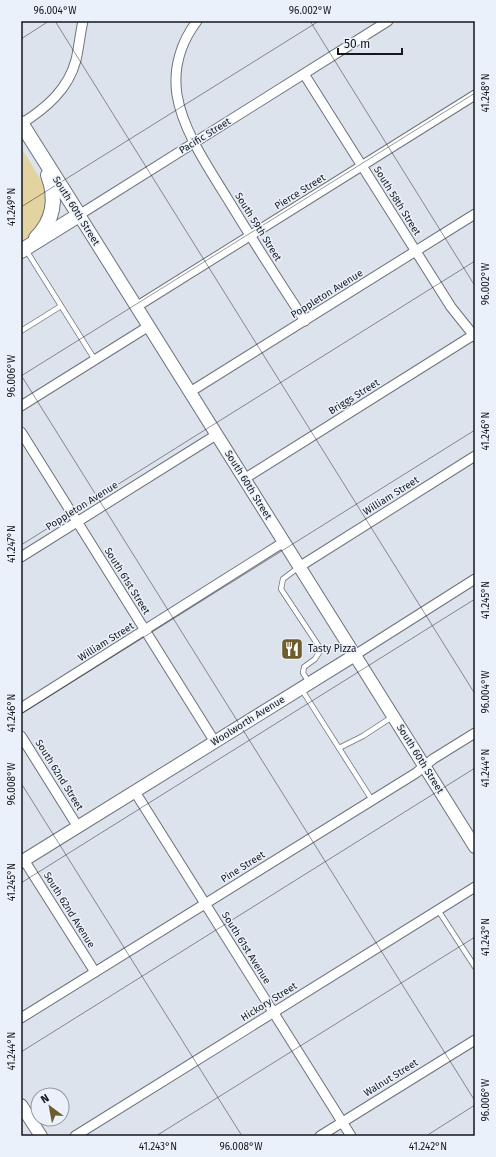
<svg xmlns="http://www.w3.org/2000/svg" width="496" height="1157" font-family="'Fira Sans',sans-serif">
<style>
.green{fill:#e2d3a0}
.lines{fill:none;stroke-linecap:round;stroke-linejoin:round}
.lane-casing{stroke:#6d737b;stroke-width:6}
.street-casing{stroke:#6d737b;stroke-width:11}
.secondary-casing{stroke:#6d737b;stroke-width:14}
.primary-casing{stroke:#6d737b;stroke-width:16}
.lane{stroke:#fff;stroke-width:4.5}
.street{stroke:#fff;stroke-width:9}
.secondary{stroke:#fff;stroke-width:12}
.primary{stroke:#fff;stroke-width:14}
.ticks{fill:none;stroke:#15171b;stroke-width:1;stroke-opacity:0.45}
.labels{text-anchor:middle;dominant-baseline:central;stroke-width:3;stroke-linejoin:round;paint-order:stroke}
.street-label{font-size:10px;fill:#15171b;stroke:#eaf1fa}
.poi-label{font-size:10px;fill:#15171b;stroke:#eaf1fa;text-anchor:start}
.neatline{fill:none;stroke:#15171b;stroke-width:1.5}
.ticks-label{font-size:10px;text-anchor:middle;fill:#15171b}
</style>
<rect width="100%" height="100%" fill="#dde3ed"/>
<polygon class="green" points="22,149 46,188 49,206 34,235 21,244"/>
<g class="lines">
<g class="lane-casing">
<g id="lane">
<polyline points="26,250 95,360"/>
<polyline points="21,331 61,306"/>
<polyline points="299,567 283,579 281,589 318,645 320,651 315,659 304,667 303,673 309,682"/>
<polyline points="302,690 372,800"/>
<polyline points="339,748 363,736 392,717"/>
<polyline points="438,910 475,967"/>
</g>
</g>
<g class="street-casing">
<g id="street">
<path d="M197 21C181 42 173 68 177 95 183 131 208 167 227 198 252 239 278 280 305 321"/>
<polyline points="304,74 451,307 475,337"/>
<path d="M21 124C46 108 68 90 76 60 79 47 80 34 83 21"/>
<polyline points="79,215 388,21"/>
<polyline points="136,307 475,95"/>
<polyline points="190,392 475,214"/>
<polyline points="21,406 149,326"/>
<polyline points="21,432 215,742"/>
<polyline points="244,479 475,334"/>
<polyline points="21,557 216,435"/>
<polyline points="299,567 475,456"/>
<polyline points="355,655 475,579"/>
<polyline points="21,708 284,542"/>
<polyline points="21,736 78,827"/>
<polyline points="135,792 351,1136"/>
<polyline points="24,860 95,972"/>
<polyline points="21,1018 416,773 433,759 475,733"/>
<polyline points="75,1136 475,887"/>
<polyline points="320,1136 475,1040"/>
</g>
</g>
<g class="secondary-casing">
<g id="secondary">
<polyline points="79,215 475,847"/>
<polyline points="21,862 355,655"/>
<polyline points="21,1105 41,1136"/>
</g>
</g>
<g class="primary-casing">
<g id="primary">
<polyline points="21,123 79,215 21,251"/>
<path d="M36 238C54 220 57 199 48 175"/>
</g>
</g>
<use href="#lane" class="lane"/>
<use href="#street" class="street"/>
<use href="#secondary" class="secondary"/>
<use href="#primary" class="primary"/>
</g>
<path class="ticks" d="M55 21 475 694M310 21 475 286M21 39 49 21M21 207 319 21M21 375 475 1101M21 376 475 93M21 545 475 261M21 714 475 430M21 783 242 1136M21 883 475 599M21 1052 475 768M156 1136 475 937M426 1136 475 1105"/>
<defs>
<g id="restaurant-square" transform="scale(1.15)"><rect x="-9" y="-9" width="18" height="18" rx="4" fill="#6c5e2c" stroke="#eaf1fa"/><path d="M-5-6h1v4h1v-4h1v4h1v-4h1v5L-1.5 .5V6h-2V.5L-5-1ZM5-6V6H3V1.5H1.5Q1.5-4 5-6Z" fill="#fff"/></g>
</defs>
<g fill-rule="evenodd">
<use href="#restaurant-square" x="292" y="649"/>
</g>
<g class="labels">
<g class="street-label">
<text transform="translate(205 136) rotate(-32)">Pacific Street</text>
<text transform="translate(300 192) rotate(-32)">Pierce Street</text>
<text transform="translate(397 201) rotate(58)">South 58th Street</text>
<text transform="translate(76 211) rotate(58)">South 60th Street</text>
<text transform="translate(258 227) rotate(58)">South 59th Street</text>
<text transform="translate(327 294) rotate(-32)">Poppleton Avenue</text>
<text transform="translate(354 397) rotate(-32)">Briggs Street</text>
<text transform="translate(248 485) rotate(58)">South 60th Street</text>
<text transform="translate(391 496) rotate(-32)">William Street</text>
<text transform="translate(82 506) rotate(-32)">Poppleton Avenue</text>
<text transform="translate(127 581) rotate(58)">South 61st Street</text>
<text transform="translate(106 642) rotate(-32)">William Street</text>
<text transform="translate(248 721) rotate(-32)">Woolworth Avenue</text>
<text transform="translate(420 759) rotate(58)">South 60th Street</text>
<text transform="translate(59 775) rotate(58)">South 62nd Street</text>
<text transform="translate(243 867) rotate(-32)">Pine Street</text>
<text transform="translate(69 910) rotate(58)">South 62nd Avenue</text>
<text transform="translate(246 948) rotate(58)">South 61st Avenue</text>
<text transform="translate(269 1002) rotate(-32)">Hickory Street</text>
<text transform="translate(391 1078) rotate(-32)">Walnut Street</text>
</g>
<g class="poi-label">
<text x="308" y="649">Tasty Pizza</text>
</g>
</g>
<rect width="496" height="1157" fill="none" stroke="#eaf1fa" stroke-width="44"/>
<g transform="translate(50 1107) rotate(328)"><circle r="19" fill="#eaf1fa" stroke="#959aa1"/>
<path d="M0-3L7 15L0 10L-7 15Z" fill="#6c5e2c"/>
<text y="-6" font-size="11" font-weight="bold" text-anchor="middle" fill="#15171b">N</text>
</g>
<path d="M338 48v6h64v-6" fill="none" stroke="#15171b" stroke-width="2"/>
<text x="344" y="48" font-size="12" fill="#15171b" stroke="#eaf1fa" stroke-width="3" paint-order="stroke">50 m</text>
<rect x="22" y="22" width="452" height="1113" class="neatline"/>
<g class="ticks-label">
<text x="55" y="14">96.004°W</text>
<text x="310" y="14">96.002°W</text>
<text transform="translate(485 93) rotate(-90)" y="4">41.248°N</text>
<text transform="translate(11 207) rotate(-90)" y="4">41.249°N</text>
<text transform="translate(485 284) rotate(-90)" y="4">96.002°W</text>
<text transform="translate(11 376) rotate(-90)" y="4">96.006°W</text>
<text transform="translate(485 431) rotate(-90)" y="4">41.246°N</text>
<text transform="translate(11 544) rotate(-90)" y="4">41.247°N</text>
<text transform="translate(485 600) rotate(-90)" y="4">41.245°N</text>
<text transform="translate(485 692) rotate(-90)" y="4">96.004°W</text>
<text transform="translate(11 713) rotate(-90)" y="4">41.246°N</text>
<text transform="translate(485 768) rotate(-90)" y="4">41.244°N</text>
<text transform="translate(11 784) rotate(-90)" y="4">96.008°W</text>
<text transform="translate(11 882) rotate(-90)" y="4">41.245°N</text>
<text transform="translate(485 937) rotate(-90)" y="4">41.243°N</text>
<text transform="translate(11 1051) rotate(-90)" y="4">41.244°N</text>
<text transform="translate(485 1100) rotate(-90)" y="4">96.006°W</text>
<text x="158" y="1150">41.243°N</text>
<text x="241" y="1150">96.008°W</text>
<text x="428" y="1150">41.242°N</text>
</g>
</svg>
